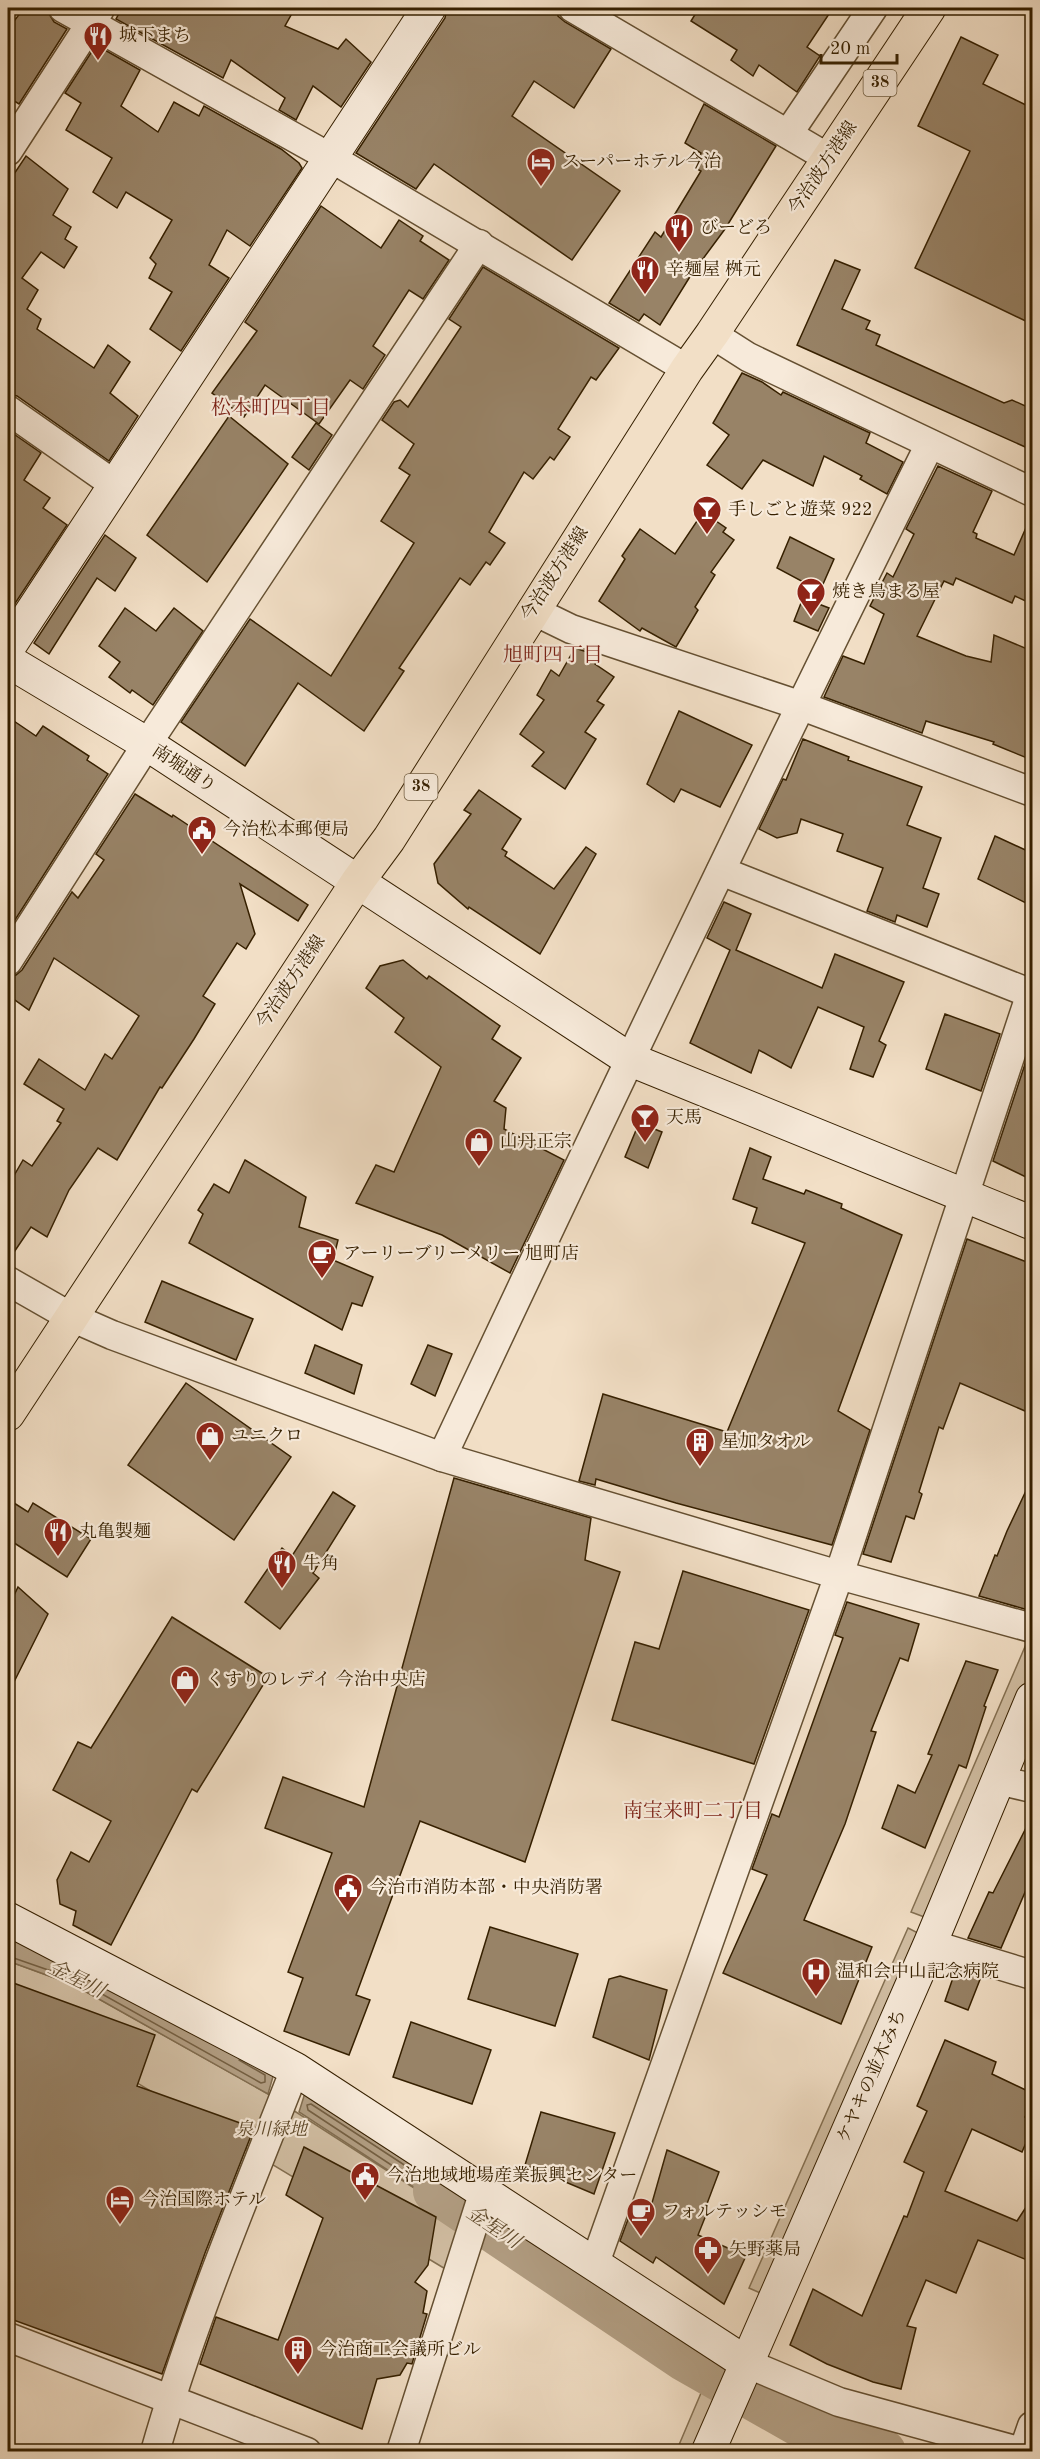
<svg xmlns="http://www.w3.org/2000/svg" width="1040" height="2459" font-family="'Old Standard TT','Noto Serif JP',serif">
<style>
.green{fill:#d2bfa4;stroke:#847052;stroke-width:1.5}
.water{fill:#b29e83;stroke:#806c4f;stroke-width:1.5}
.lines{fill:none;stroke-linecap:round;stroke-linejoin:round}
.shore{stroke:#745f42;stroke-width:1.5}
.river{stroke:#b29e83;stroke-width:46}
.building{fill:#988367;stroke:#362000;stroke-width:1.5}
.street-casing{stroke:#655032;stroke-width:31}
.secondary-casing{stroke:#362000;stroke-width:35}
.primary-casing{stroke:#362000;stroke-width:35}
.street{stroke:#f7eada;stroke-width:28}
.secondary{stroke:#f7eada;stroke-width:33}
.primary{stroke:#f2dfc6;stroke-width:33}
.labels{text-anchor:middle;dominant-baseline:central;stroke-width:4.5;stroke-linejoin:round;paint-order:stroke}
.shield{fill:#f7eada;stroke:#705d41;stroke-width:1.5}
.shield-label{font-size:16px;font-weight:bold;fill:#362000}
.poi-label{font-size:18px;fill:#362000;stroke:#f7eada;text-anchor:start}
.street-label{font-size:18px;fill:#362000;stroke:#f7eada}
.park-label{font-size:18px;font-style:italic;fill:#5d4829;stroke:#f7eada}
.neighbourhood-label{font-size:20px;fill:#7a1f14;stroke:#f7eada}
.water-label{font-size:20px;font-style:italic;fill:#614c2e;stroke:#f7eada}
</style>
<rect width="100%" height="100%" fill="#f2dfc6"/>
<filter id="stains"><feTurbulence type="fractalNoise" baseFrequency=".00333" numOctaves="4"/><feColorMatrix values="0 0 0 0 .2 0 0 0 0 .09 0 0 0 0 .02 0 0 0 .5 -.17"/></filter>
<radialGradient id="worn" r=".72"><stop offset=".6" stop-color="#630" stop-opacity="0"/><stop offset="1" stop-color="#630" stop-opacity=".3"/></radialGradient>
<g class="green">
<polygon points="1027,1642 1032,1644 1032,1672 927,1918 911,1912"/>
<polygon points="908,1928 924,1936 765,2295 749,2288"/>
<polygon points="8,1961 74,1985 268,2094 467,2222 452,2273 8,2005"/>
<polygon points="704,2386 721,2393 696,2451 676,2452"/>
</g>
<g class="water">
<polygon points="8,1938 45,1950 274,2073 268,2094 74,1985 8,1961"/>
<polygon points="305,2093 469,2200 467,2222 299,2112"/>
</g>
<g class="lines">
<g class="shore">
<polyline points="8,1956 77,1980 261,2083 265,2082 265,2075 239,2060"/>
<polyline points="462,2208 458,2209 308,2110 307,2105 311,2104 461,2202 463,2206"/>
</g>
<polyline class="river" points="436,2191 684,2358 816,2433 883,2452"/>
</g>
<g class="building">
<polygon points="24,8 40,8 48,12 54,22 67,29 19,104 8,97 8,29"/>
<polygon points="122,8 295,8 285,26 338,49 346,39 371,62 341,107 313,86 296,120 279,110 285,98 231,60 223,78 116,19"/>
<polygon points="447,8 557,8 558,16 565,22 611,49 574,108 534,81 512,116 620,191 572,260 434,164 416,189 356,153 445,18"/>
<polygon points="699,8 833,8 807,47 820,56 797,92 759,65 753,76 731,60 737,50 691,21"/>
<polygon points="961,37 998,55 983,84 1032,108 1032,324 915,268 970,151 918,126"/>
<polygon points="96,45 140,70 121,106 158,132 174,102 199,116 204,106 281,149 299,163 302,168 250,246 227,230 209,265 229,278 181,351 150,329 172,292 149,278 156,264 150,258 172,220 126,192 117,208 93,192 112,158 66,130 81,103 65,93"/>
<polygon points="704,104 776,146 725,229 691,275 660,325 644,314 639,321 609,303 655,232 661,237 701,171 695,168 701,153 685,143"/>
<polygon points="26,156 68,189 53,215 71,227 65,239 77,247 64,268 41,252 22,278 38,290 27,309 41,319 37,329 94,368 108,345 130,362 110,393 138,416 109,461 17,396 8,394 8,183"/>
<polygon points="321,206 381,248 399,220 423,236 420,241 449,260 423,299 409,290 373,346 385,355 363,389 350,380 319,424 265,385 244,417 212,393 257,331 245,322"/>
<polygon points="835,260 860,270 842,309 870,321 866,329 880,335 876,345 1004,403 1012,400 1032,409 1032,450 797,345"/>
<polygon points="483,267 619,348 596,380 591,377 558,429 570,437 554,460 550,457 533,479 524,472 489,532 505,543 490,565 486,562 470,585 460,578 399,668 404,671 364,731 298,683 245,766 181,722 250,619 331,676 414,543 381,521 410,475 399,468 414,444 382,420 394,402 400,400 408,407 461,327 449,319"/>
<polygon points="742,373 762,382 781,395 783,392 870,433 866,443 903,462 887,494 860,479 862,476 824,456 813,486 763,460 742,489 707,465 729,435 713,423"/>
<polygon points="229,416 288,464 207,582 147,535"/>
<polygon points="316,423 332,435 309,470 292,457"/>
<polygon points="8,430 41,453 24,480 50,498 43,508 67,525 10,611 8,610"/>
<polygon points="938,466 992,491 973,532 977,534 976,538 1014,555 1032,514 1032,604 1015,596 1012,603 956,578 953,585 944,581 917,636 966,656 991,662 994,635 1032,651 1032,760 993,744 994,742 926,721 922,733 824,697 843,656 864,664 884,614 870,606 887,573 893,577 914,534 906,529"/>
<polygon points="703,512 726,528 723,532 734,540 711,572 715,575 695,607 698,610 676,647 642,628 640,631 599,601 625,559 622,556 640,529 675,554"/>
<polygon points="105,535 136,558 115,591 97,578 49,654 34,643"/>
<polygon points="790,537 834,559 820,591 777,568"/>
<polygon points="803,598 829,608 818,631 794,621"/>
<polygon points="125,608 156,631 174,608 203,631 153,705 132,690 130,693 109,677 120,662 99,646"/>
<polygon points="575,648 599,656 595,664 614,677 597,701 604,705 585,732 596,739 565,789 532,766 544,752 520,734 544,700 537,695 551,670 559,676"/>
<polygon points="679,711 752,745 720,807 681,789 674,802 647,784"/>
<polygon points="8,717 36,736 43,726 89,756 87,760 108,774 8,931"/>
<polygon points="803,739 849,757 848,760 922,787 907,825 941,838 923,888 939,894 927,927 897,915 895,922 867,911 883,868 837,851 843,834 801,819 797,833 777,838 759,829 783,779 786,780"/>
<polygon points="479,790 521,819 502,849 507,852 505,856 554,889 586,847 596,854 540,954 469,907 468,909 438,883 434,864 471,814 464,810"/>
<polygon points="135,794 172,817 173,815 308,905 298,921 240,884 255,934 246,949 237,943 203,996 215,1004 194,1039 162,1088 160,1087 117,1160 98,1148 69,1190 47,1237 31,1227 8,1261 8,1186 23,1160 32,1166 61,1123 57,1121 64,1109 24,1084 39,1059 85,1090 105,1054 112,1059 139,1016 54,958 29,1010 8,995 8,977 16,975 22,970 72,892 78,898 104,860 96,854"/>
<polygon points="995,836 1032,853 1032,906 978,879"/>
<polygon points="724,902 751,914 736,950 822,988 835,954 904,982 879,1041 886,1045 873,1077 850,1069 864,1027 818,1007 791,1068 759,1050 751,1073 690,1043 730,950 707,938"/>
<polygon points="403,960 427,979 429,976 500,1026 492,1039 521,1058 494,1101 506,1108 504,1129 564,1160 510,1273 442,1235 356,1203 376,1165 394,1172 441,1067 395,1032 404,1018 366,988 380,966"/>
<polygon points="945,1014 1000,1034 981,1091 926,1069"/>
<polygon points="1031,1046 1032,1047 1032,1180 993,1161"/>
<polygon points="639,1123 662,1132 648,1168 625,1157"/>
<polygon points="750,1148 771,1157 763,1179 804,1194 806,1190 842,1204 841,1208 902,1235 838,1411 870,1430 832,1545 676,1503 596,1479 595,1485 579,1481 603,1394 727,1432 805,1243 752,1223 757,1208 733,1199"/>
<polygon points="245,1160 306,1197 299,1227 338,1240 333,1260 373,1277 362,1306 352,1303 342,1330 189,1243 203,1214 198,1210 214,1184 229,1193"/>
<polygon points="967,1239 1032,1264 1032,1414 960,1383 943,1429 939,1427 919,1492 922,1494 914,1519 906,1516 891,1562 863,1554"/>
<polygon points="162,1281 253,1319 236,1360 145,1322"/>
<polygon points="315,1345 362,1365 354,1394 305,1373"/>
<polygon points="428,1345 452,1354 435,1396 411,1384"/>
<polygon points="186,1383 291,1457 234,1540 128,1465"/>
<polygon points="454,1478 591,1518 585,1560 620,1572 525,1862 420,1821 356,1995 370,2000 349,2055 284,2031 303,1978 288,1972 332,1853 265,1828 283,1777 364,1807"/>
<polygon points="1032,1478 1032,1597 1028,1610 979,1596 995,1555 997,1556 1007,1531"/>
<polygon points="333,1492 355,1506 313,1573 319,1578 280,1629 245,1602 282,1548 292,1556"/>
<polygon points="14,1503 28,1512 33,1503 91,1539 67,1577 8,1539 8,1514"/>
<polygon points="683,1571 809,1610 754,1764 612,1720 635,1642 659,1649"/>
<polygon points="18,1587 48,1614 8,1694 8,1608"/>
<polygon points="847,1602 919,1624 908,1661 900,1658 871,1731 876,1732 845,1824 804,1920 872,1947 841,2024 723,1973 767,1875 752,1869 772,1814 779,1817 843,1638 835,1635"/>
<polygon points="172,1617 268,1677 197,1792 192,1789 111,1945 73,1925 76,1911 60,1904 57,1880 71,1852 89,1862 111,1821 53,1790 78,1742 91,1748"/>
<polygon points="966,1661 998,1670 984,1706 986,1707 966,1768 959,1765 925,1848 882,1828 898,1785 915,1793 932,1755 928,1754"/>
<polygon points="1032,1816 1032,1876 1001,1948 968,1938 989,1892 993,1893"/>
<polygon points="490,1927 578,1954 555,2026 468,1999"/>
<polygon points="956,1969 981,1977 968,2010 945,2001"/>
<polygon points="620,1976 667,1990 649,2060 593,2037 609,1979"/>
<polygon points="8,1981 155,2035 137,2086 254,2128 205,2253 162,2374 8,2318"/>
<polygon points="411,2022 491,2050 472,2104 393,2077"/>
<polygon points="945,2040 996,2062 992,2074 1032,2093 1032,2101 1025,2117 1032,2123 1032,2129 1022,2152 972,2129 945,2191 1017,2221 1032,2198 1032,2262 978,2240 956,2293 926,2280 907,2326 916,2328 901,2389 873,2382 827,2364 790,2345 813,2289 862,2316 904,2216 907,2217 924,2172 904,2162 927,2111 917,2106"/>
<polygon points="541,2112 615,2133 594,2194 525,2165"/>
<polygon points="304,2147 436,2217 428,2265 415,2282 427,2291 423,2313 427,2314 412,2364 407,2363 400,2375 377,2379 362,2429 200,2364 216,2317 278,2340 323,2218 286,2195"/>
<polygon points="667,2150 719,2172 705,2209 708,2210 698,2235 746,2256 724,2304 656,2257 653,2263 620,2241 633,2206 648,2217"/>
</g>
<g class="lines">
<g class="street-casing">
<g id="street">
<polyline points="63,8 331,158 687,369"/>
<polyline points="573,8 830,159"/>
<polyline points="788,134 873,8"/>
<polyline points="8,151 100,9"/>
<polyline points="712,334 748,357 1032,492"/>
<polyline points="8,410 115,485"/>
<polyline points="532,610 571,629 799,705 1032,792"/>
<polyline points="721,871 1032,994"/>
<polyline points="8,961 147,744 479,244"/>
<polyline points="8,1281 71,1317 112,1335 442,1457 839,1575 1032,1628"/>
<path d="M442 1457C601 1118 762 780 930 444"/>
<polyline points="998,1780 1032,1788"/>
<polyline points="930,1944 1032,1975"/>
<polyline points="595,2263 839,1575 1032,990"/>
<polyline points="8,2337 307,2452"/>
<polyline points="746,2363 839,2402 1022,2452"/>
<path d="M155 2452C192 2321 246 2195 295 2069"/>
<polyline points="401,2452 484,2191"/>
<polyline points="1023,2452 1032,2426"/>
</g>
</g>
<g class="secondary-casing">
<g id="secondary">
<polyline points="8,648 429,8"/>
<polyline points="8,661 147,744 629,1059 1032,1223"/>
<polyline points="8,1919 295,2069 746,2363"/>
<polyline points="708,2452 930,1944 1032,1699"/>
</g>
</g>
<g class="primary-casing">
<polyline id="primary" points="8,1414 358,881 389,839 687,369 712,334 929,8"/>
</g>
<use href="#street" class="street"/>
<use href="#secondary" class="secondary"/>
<use href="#primary" class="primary"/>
</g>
<defs>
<g id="restaurant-pin" transform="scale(1.5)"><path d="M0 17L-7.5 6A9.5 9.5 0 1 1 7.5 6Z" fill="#8f2418" stroke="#f7eada"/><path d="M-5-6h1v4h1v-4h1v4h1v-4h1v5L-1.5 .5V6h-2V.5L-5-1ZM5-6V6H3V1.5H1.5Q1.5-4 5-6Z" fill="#fff"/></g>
<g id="hotel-pin" transform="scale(1.5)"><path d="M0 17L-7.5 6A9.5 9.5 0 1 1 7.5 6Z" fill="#8f2418" stroke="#f7eada"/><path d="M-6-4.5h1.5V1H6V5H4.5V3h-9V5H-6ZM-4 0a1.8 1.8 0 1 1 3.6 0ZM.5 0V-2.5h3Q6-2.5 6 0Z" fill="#fff"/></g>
<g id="bar-pin" transform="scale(1.5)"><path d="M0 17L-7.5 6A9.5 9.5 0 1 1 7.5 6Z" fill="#8f2418" stroke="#f7eada"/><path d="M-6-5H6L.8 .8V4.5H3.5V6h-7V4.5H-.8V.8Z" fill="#fff"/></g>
<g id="civic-pin" transform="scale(1.5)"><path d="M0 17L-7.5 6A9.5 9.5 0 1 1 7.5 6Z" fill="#8f2418" stroke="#f7eada"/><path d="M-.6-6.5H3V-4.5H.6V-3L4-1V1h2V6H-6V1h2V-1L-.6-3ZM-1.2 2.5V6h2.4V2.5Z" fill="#fff"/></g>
<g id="shop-pin" transform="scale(1.5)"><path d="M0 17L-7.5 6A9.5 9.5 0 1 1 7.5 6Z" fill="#8f2418" stroke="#f7eada"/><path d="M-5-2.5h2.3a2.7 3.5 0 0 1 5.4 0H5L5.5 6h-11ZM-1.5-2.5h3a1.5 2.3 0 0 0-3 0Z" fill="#fff"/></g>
<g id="cafe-pin" transform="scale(1.5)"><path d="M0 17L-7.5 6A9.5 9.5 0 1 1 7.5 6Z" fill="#8f2418" stroke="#f7eada"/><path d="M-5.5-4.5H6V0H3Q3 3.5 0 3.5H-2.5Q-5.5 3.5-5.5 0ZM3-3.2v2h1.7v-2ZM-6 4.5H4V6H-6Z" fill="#fff"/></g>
<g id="building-pin" transform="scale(1.5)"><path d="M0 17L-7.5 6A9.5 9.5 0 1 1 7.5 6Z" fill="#8f2418" stroke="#f7eada"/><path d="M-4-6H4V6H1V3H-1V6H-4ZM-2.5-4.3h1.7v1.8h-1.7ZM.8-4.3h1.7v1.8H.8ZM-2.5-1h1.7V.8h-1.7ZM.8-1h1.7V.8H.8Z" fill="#fff"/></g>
<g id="hospital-pin" transform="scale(1.5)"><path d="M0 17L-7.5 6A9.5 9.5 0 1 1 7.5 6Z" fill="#8f2418" stroke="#f7eada"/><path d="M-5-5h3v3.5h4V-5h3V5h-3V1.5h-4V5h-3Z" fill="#fff"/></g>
<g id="pharmacy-pin" transform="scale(1.5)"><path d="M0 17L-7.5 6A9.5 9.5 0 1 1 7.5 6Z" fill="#8f2418" stroke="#f7eada"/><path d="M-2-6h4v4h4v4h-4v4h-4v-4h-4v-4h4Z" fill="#fff"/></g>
</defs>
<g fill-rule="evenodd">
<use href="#restaurant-pin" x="98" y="36"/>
<use href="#hotel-pin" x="541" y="162"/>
<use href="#restaurant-pin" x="679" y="228"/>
<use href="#restaurant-pin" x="645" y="270"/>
<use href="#bar-pin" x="707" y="510"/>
<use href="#bar-pin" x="811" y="592"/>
<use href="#civic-pin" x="202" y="830"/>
<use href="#bar-pin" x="645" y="1118"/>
<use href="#shop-pin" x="479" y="1142"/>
<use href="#cafe-pin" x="322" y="1254"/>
<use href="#shop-pin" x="210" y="1436"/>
<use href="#building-pin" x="700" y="1442"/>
<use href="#restaurant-pin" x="58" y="1532"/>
<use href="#restaurant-pin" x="282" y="1564"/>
<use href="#shop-pin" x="185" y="1680"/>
<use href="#civic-pin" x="348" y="1888"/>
<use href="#hospital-pin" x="816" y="1972"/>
<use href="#civic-pin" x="365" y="2176"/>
<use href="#hotel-pin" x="120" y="2200"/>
<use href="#cafe-pin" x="641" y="2212"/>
<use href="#pharmacy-pin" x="708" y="2250"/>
<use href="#building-pin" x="298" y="2350"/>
</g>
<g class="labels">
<g class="shield">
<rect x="863.5" y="70" width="33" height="26" rx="4.5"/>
<rect x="404.5" y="774" width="33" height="26" rx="4.5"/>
</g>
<g class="shield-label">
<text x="880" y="83">38</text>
<text x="421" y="787">38</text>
</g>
<g class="poi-label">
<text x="119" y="36">城下まち</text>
<text x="562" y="162">スーパーホテル今治</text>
<text x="700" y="228">びーどろ</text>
<text x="666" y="270">辛麺屋 桝元</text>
<text x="728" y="510">手しごと遊菜 922</text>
<text x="832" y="592">焼き鳥まる屋</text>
<text x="223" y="830">今治松本郵便局</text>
<text x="666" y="1118">天馬</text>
<text x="500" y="1142">山丹正宗</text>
<text x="343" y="1254">アーリーブリーメリー 旭町店</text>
<text x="231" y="1436">ユニクロ</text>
<text x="721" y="1442">星加タオル</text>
<text x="79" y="1532">丸亀製麺</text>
<text x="303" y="1564">牛角</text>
<text x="206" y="1680">くすりのレデイ 今治中央店</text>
<text x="369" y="1888">今治市消防本部・中央消防署</text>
<text x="837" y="1972">温和会中山記念病院</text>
<text x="386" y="2176">今治地域地場産業振興センター</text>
<text x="141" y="2200">今治国際ホテル</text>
<text x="662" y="2212">フォルテッシモ</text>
<text x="729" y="2250">矢野薬局</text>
<text x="319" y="2350">今治商工会議所ビル</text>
</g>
<g class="street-label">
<text transform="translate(823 168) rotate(-56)">今治波方港線</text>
<text transform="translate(555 574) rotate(-57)">今治波方港線</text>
<text transform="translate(184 769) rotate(33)">南堀通り</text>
<text transform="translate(291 982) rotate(-56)">今治波方港線</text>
<text transform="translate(872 2076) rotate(-66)">ケヤキの並木みち</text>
</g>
<g class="park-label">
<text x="271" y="2130">泉川緑地</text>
</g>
<g class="neighbourhood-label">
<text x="271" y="409">松本町四丁目</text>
<text x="553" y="656">旭町四丁目</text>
<text x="693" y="1812">南宝来町二丁目</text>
</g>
<g class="water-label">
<text transform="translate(76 1980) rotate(26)">金星川</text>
<text transform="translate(493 2228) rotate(34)">金星川</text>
</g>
</g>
<rect width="1040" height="2459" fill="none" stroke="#f2dfc6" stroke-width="30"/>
<rect x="9" y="9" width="1022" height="2441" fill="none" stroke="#362000" stroke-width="3"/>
<rect x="15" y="15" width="1010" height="2429" fill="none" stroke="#362000" stroke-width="1.5"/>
<path d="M821 54v9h76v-9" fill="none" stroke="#362000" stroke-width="3"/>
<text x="830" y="54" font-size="18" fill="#362000" stroke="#f7eada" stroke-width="4.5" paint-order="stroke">20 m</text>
<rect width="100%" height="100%" filter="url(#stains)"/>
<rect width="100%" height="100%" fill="url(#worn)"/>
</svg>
